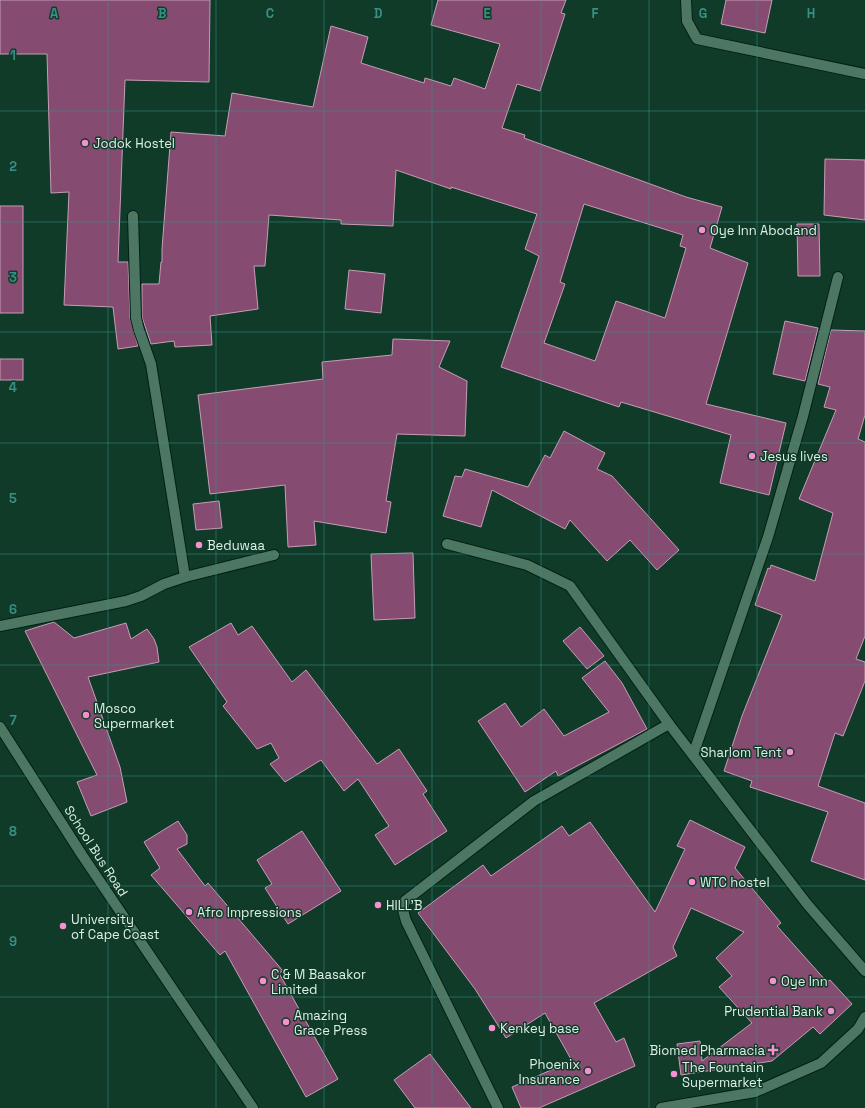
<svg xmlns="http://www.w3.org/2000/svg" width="865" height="1108" font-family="'Space Grotesk',sans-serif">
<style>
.building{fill:#864b70;stroke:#c59eb5;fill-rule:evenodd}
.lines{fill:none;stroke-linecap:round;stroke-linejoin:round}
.minor-casing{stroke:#022014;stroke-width:12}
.minor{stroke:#4e7763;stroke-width:10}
.grid{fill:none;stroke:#388f86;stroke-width:1;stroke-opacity:0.55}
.poi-dot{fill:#f690d0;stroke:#113b29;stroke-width:1.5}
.labels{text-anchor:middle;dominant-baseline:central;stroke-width:3;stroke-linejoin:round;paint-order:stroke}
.poi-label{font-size:13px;fill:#dbf1e6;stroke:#113b29;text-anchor:start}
.street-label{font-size:13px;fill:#dbf1e6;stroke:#113b29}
.grid-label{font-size:13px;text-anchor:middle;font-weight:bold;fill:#388f86;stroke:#113b29;stroke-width:3;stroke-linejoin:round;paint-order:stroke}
</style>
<rect width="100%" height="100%" fill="#113b29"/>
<g class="building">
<polygon points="0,0 210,0 209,82 125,80 118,262 128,262 130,318 138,346 118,349 113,307 64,305 69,192 51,193 47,54 0,54"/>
<path d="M438 0H566L561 13 565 14 540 91 517 84 502 128 525 135 524 138 686 197 722 207 710 248 748 263 706 404 786 423 769 495 720 483 731 435 621 402 619 407 501 367 539 256 525 249 537 214 451 187V189L396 170 393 226 341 224V220L269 215 265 266H254L258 309 210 316 212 345 175 347 174 341 151 344 142 317V284H159L161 262H162V249L171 132 225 136 232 93 313 107 331 26 368 37 361 63 424 83 425 78 451 86 454 78 485 89 500 44 431 25ZM584 204 683 235 680 246 686 248 665 318 616 301 595 361 544 343 565 284 560 282Z"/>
<polygon points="726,0 772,0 765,33 721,24"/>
<polygon points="825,159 865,160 865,220 824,215"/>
<rect x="0" y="206" width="23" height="107"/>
<polygon points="797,224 819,224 820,276 798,276"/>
<polygon points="349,270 385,274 381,313 345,309"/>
<polygon points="785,321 818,328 805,381 773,374"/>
<polygon points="831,330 865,331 865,415 858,439 865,442 865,636 856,659 865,662 865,681 843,736 835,733 818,786 865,803 865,880 811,861 828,812 750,787 752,781 724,771 742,716 782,615 755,605 768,568 770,569 771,565 815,581 833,513 799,499 836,410 824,407 830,387 818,384"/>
<polygon points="393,339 450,341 439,367 467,381 465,436 397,434 386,501 391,502 386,533 314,521 316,545 288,547 285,485 210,494 198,395 323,379 322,362 392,355"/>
<rect x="0" y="359" width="23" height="21"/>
<polygon points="564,431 605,453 597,469 612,476 679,550 657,570 630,540 607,561 570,520 565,529 492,490 481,527 443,516 455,476 462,477 465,469 528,487 545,455 550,458"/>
<polygon points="219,501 222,528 196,530 193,504"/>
<polygon points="413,553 415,618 374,620 371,554"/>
<polygon points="54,622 74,638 126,623 131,639 147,629 154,639 157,647 159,662 88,677 120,767 127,802 91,816 77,782 97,775 25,631"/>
<polygon points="231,623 238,635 252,626 292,682 306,670 377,764 399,749 427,791 423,794 447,831 395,865 375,835 389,826 358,779 344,791 321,760 285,782 270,764 279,758 271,743 257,749 223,706 227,702 189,647"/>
<polygon points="580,627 604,656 587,669 563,641"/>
<polygon points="605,661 622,683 647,729 558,776 556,771 525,792 478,721 505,703 521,727 544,709 564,736 609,712 582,678"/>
<polygon points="690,820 745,847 735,868 781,923 777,926 827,982 830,980 852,1004 820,1034 813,1027 772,1061 681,1075 677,1044 700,1041 702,1061 752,1023 719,987 732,976 716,958 744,932 691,908 673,947 677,956 594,1003 616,1042 624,1038 635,1066 539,1108 521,1108 512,1087 572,1061 545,1013 506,1038 475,989 418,913 483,865 491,876 562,826 569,836 590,822 655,912 685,849 677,846"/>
<polygon points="178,821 187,835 187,844 177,849 205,886 208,883 283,971 279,973 338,1079 306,1097 225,951 220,955 151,875 160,868 144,842"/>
<polygon points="302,831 341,891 288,924 265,888 272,884 257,860"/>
<polygon points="430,1054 471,1108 415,1108 394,1080"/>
</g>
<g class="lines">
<g class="minor-casing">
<g id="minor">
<polyline points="686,0 687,21 697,39 865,74"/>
<polyline points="133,216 136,318 139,330 151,364 185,577"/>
<polyline points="447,544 527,565 570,586 669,724 807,904 865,971"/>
<polyline points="0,626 126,601 141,596 164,584 185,577 274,555"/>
<polyline points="0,727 82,855 253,1108"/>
<polyline points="693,755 768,537 803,416 838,277"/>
<polyline points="498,1108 406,921 403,910 405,901 534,801 669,724"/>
<polyline points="661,1108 755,1092 821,1063 858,1029 865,1017"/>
</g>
</g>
<use href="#minor" class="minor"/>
</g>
<path class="grid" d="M108 0V1108M216 0V1108M324 0V1108M432 0V1108M541 0V1108M649 0V1108M757 0V1108M0 111H865M0 222H865M0 332H865M0 443H865M0 554H865M0 665H865M0 776H865M0 886H865M0 997H865"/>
<g class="poi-dot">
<circle cx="85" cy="143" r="4"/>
<circle cx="702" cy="230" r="4"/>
<circle cx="752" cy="456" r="4"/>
<circle cx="199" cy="545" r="4"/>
<circle cx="86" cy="715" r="4"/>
<circle cx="790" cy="752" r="4"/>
<circle cx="692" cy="882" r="4"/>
<circle cx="378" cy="905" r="4"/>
<circle cx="189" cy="912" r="4"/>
<circle cx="63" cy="926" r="4"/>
<circle cx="263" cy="981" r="4"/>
<circle cx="773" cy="981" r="4"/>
<circle cx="831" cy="1011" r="4"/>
<circle cx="286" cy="1022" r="4"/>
<circle cx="492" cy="1028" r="4"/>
<path d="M771 1044h4v4h4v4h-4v4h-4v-4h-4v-4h4z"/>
<circle cx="588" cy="1071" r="4"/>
<circle cx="674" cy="1074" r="4"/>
</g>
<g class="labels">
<g class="poi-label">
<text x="93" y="143">Jodok Hostel</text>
<text x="710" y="230">Oye Inn Abodand</text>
<text x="760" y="456">Jesus lives</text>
<text x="207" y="545">Beduwaa</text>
<text x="94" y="708">Mosco<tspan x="94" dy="15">Supermarket</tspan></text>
<text x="782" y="752" text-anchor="end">Sharlom Tent</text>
<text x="700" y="882">WTC hostel</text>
<text x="386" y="905">HILL'B</text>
<text x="197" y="912">Afro Impressions</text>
<text x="71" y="919">University<tspan x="71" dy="15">of Cape Coast</tspan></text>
<text x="271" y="974">C &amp; M Baasakor<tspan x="271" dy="15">Limited</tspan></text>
<text x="781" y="981">Oye Inn</text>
<text x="823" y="1011" text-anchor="end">Prudential Bank</text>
<text x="294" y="1015">Amazing<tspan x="294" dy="15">Grace Press</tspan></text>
<text x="500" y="1028">Kenkey base</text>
<text x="765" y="1050" text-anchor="end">Biomed Pharmacia</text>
<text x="580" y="1064" text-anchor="end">Phoenix<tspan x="580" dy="15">Insurance</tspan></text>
<text x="682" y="1067">The Fountain<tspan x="682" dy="15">Supermarket</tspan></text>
</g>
<g class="street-label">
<text transform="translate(96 851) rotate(57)">School Bus Road</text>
</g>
</g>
<g class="grid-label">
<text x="54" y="18">A</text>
<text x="162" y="18">B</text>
<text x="270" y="18">C</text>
<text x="378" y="18">D</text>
<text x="487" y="18">E</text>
<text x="595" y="18">F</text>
<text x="703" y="18">G</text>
<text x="811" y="18">H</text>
<text x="13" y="60">1</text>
<text x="13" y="171">2</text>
<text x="13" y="282">3</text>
<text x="13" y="392">4</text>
<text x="13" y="503">5</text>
<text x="13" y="614">6</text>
<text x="13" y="725">7</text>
<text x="13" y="836">8</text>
<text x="13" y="946">9</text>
</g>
</svg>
